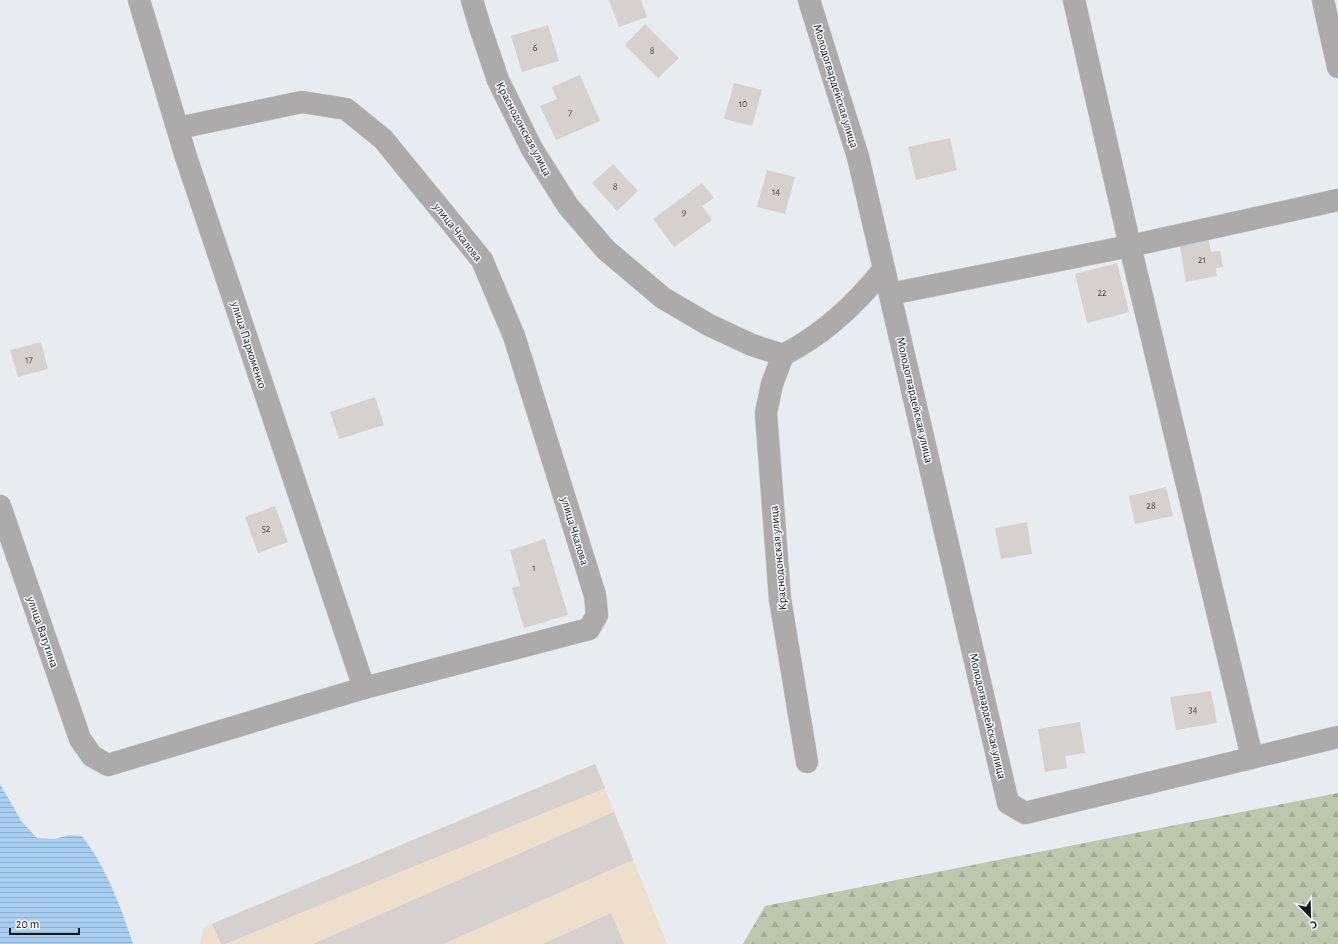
<svg xmlns="http://www.w3.org/2000/svg" width="1338" height="944" font-family="'Alegreya Sans',sans-serif">
<style>
.industrial{fill:#eddfcb}
.forest{fill:url(#forest-firs)}
.water{fill:url(#water-rules)}
.building{fill:#d6d1ce}
.lines{fill:none;stroke-linecap:round;stroke-linejoin:round}
.minor-casing{stroke:#c7c9ce;stroke-width:23}
.minor{stroke:#adaaab;stroke-width:22}
.labels{text-anchor:middle;dominant-baseline:central;stroke-width:3;stroke-linejoin:round;paint-order:stroke}
.number-label{font-size:10px;fill:#474647}
.street-label{font-size:12px;fill:#17181a;stroke:#f6f8fd}
</style>
<defs>
<pattern id="forest-firs" width="22" height="20" patternUnits="userSpaceOnUse"><rect width="22" height="20" fill="#bcc7ad"/><path d="M5 1l3.5 6h-7zM16 11l3.5 6h-7z" fill="#a1aa94"/></pattern>
<pattern id="water-rules" width="6" height="5" patternUnits="userSpaceOnUse"><rect width="6" height="5" fill="#a8cff0"/><path d="M0 2.5h6" fill="none" stroke="#90b1cd"/></pattern>
</defs>
<rect width="100%" height="100%" fill="#e8ebf0"/>
<polygon class="industrial" points="595,764 667,944 200,944 204,927"/>
<polygon class="forest" points="1338,793 1338,944 743,944 765,906"/>
<path class="water" d="M0 784 22 822 37 838 54 839 70 835 82 836C106 867 121 907 133 944H0Z"/>
<g class="building">
<polygon points="609,0 641,0 647,17 619,27"/>
<polygon points="645,24 679,58 658,78 625,45"/>
<polygon points="548,25 559,61 522,72 511,36"/>
<polygon points="580,75 600,121 556,140 540,106 557,99 552,87"/>
<polygon points="734,83 762,90 752,126 724,119"/>
<polygon points="950,138 957,170 916,180 908,147"/>
<polygon points="613,164 638,191 617,211 592,183"/>
<polygon points="767,170 795,177 785,214 757,207"/>
<polygon points="702,183 714,198 702,206 712,220 674,247 653,219"/>
<polygon points="1208,237 1211,252 1220,251 1223,267 1216,268 1217,276 1186,282 1179,242"/>
<polygon points="1117,263 1129,312 1087,323 1075,274"/>
<polygon points="41,342 48,369 18,377 10,350"/>
<polygon points="375,397 384,425 339,439 330,412"/>
<polygon points="1166,487 1173,516 1135,524 1129,496"/>
<polygon points="275,506 288,542 258,553 245,517"/>
<polygon points="1027,522 1032,554 1001,559 995,528"/>
<polygon points="545,539 568,615 524,628 512,588 520,586 510,550"/>
<polygon points="1211,691 1217,723 1176,730 1170,697"/>
<polygon points="1080,722 1085,753 1065,756 1067,768 1045,772 1038,729"/>
<polygon points="595,764 605,788 225,944 221,944 212,924"/>
<polygon points="614,812 633,860 443,944 313,944"/>
<polygon points="611,913 624,944 543,944"/>
</g>
<g class="lines">
<g class="minor-casing">
<g id="minor">
<polyline points="139,0 186,157 364,688"/>
<path d="M472 0 479 24 498 80 532 149 568 206 606 250 663 298 709 325 752 345 783 355C823 335 856 304 884 269"/>
<polyline points="809,0 858,157 1008,803 1025,813 1338,737"/>
<polyline points="1074,0 1130,246 1252,757"/>
<polyline points="1323,0 1338,67"/>
<polyline points="890,294 1130,246 1338,200"/>
<polyline points="783,355 772,384 766,413 780,599 807,762"/>
<polyline points="0,506 80,739 92,756 108,765 364,688 589,629 597,615 595,595 514,336 482,260 383,139 346,109 302,102 178,128"/>
</g>
</g>
<use href="#minor" class="minor"/>
</g>
<g class="labels">
<g class="number-label">
<text x="535" y="48">6</text>
<text x="652" y="51">8</text>
<text x="743" y="104">10</text>
<text x="570" y="113">7</text>
<text x="615" y="187">8</text>
<text x="776" y="192">14</text>
<text x="684" y="212">9</text>
<text x="1202" y="260">21</text>
<text x="1102" y="293">22</text>
<text x="29" y="360">17</text>
<text x="1151" y="506">28</text>
<text x="266" y="529">52</text>
<text x="534" y="568">1</text>
<text x="1193" y="710">34</text>
</g>
<g class="street-label">
<text transform="translate(836 86) rotate(73)">Молодогвардейская улица</text>
<text transform="translate(524 129) rotate(62)">Краснодонская улица</text>
<text transform="translate(458 232) rotate(52)">улица Чкалова</text>
<text transform="translate(249 345) rotate(72)">улица Пархоменко</text>
<text transform="translate(915 400) rotate(77)">Молодогвардейская улица</text>
<text transform="translate(575 531) rotate(73)">улица Чкалова</text>
<text transform="translate(778 558) rotate(-95)">Краснодонская улица</text>
<text transform="translate(43 632) rotate(71)">улица Ватутина</text>
<text transform="translate(988 716) rotate(77)">Молодогвардейская улица</text>
</g>
</g>
<g transform="translate(1310 916) rotate(157)" stroke="#f6f8fd" stroke-width="3" paint-order="stroke">
<path d="M0-3L7 15L0 10L-7 15Z" fill="#17181a"/>
<text y="-6" font-size="11" font-weight="bold" text-anchor="middle" fill="#17181a">С</text>
</g>
<path d="M10 928v6h69v-6" fill="none" stroke="#17181a" stroke-width="2"/>
<text x="16" y="928" font-size="12" fill="#17181a" stroke="#f6f8fd" stroke-width="3" paint-order="stroke">20 m</text>
</svg>
